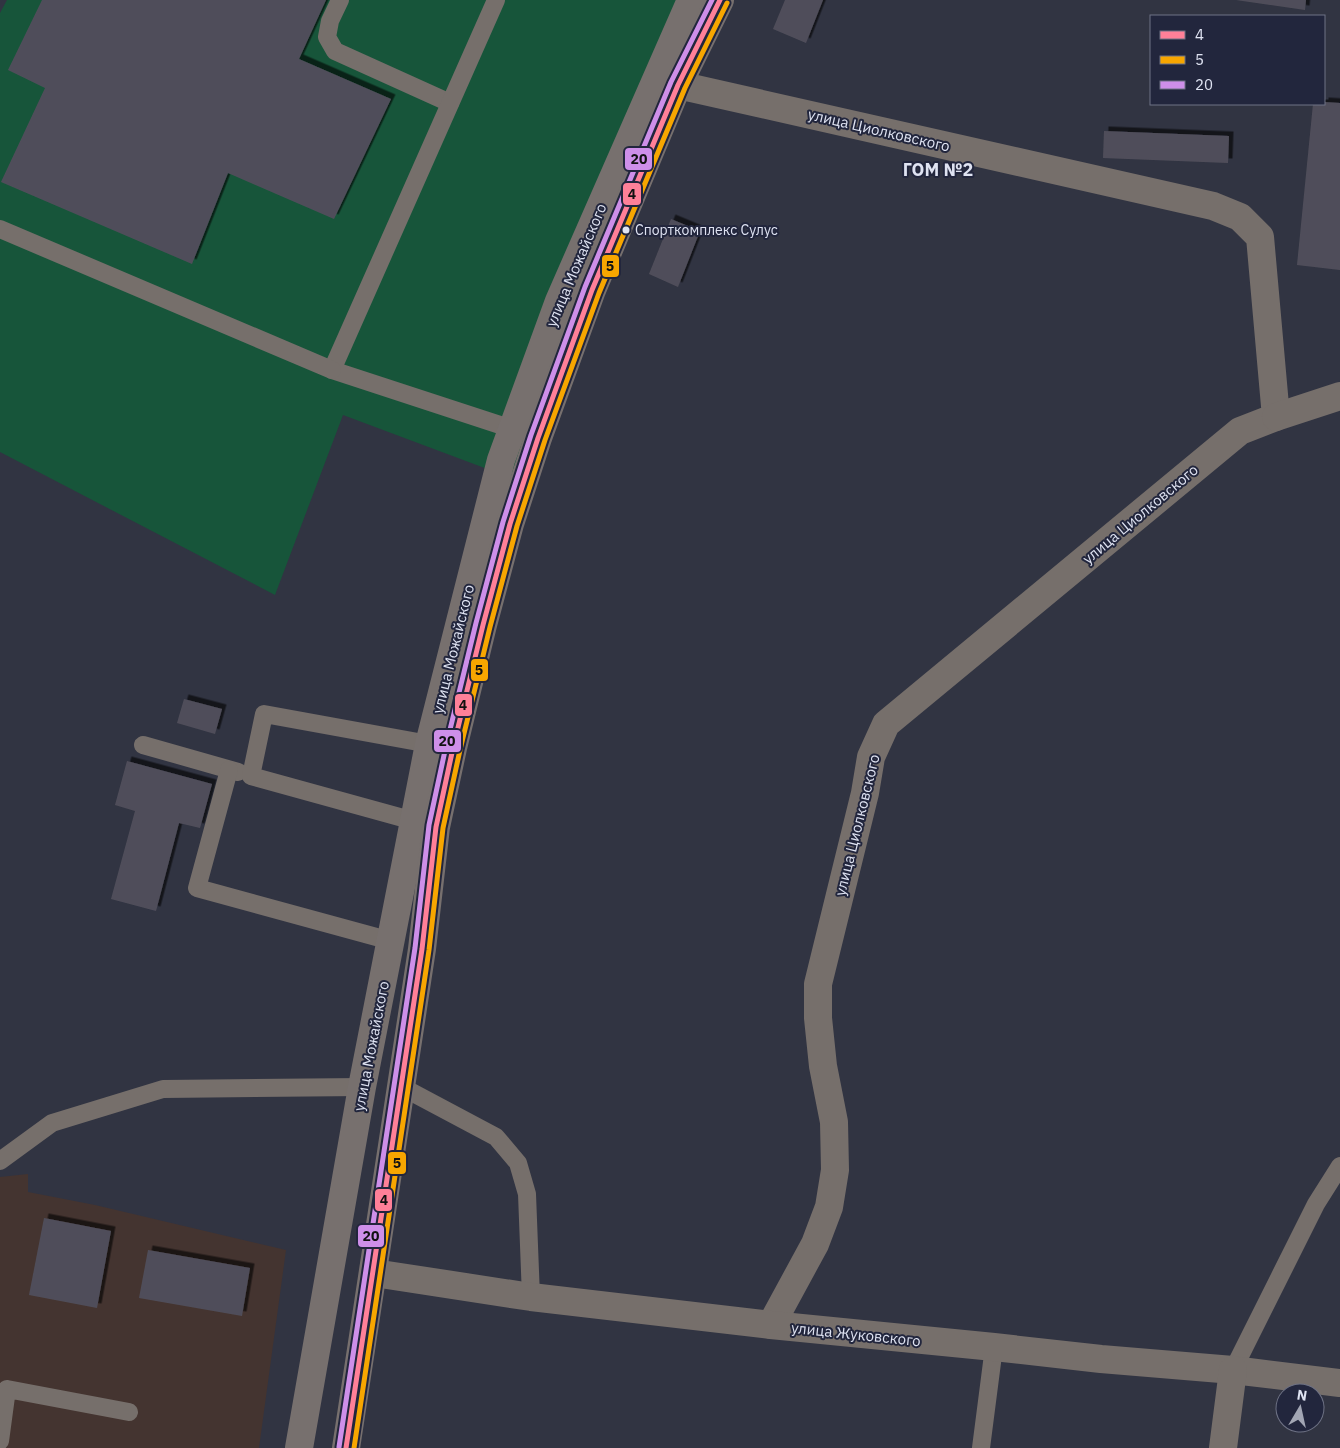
<svg xmlns="http://www.w3.org/2000/svg" width="1340" height="1448" font-family="'IBM Plex Sans',sans-serif">
<style>
.commercial{fill:#443430}
.green{fill:#17553a}
.building{fill:#504e5a;filter:url(#shadow)}
.lines{fill:none;stroke-linecap:round;stroke-linejoin:round}
.lane{stroke:#766f6b;stroke-width:18}
.street{stroke:#766f6b;stroke-width:28}
.primary{stroke:#77706e;stroke-width:28}
.bus-1-casing{stroke:#22263d;stroke-width:9}
.bus-2-casing{stroke:#22263d;stroke-width:9}
.bus-3-casing{stroke:#22263d;stroke-width:9}
.bus-1{stroke:#ff8098;stroke-width:5}
.bus-2{stroke:#f7a600;stroke-width:5}
.bus-3{stroke:#ce8fe9;stroke-width:5}
.bus-dot{fill:#dfe3f2;stroke:#22263d;stroke-width:2}
.labels{text-anchor:middle;dominant-baseline:central;stroke-width:4;stroke-linejoin:round;paint-order:stroke}
.bus-label{font-size:14px;fill:#dfe3f2;stroke:#22263d;text-anchor:start}
.street-label{font-size:15px;fill:#dfe3f2;stroke:#22263d}
.quarter-label{font-size:18px;font-weight:bold;fill:#dfe3f2;stroke:#22263d}
.line-badge{stroke:#22263d;stroke-width:2}
.pale-badge-label{font-size:14px;text-anchor:middle;font-weight:bold;fill:#111}
</style>
<defs>
<filter id="shadow"><feDropShadow dx="4.5" dy="-4.5" stdDeviation="0" flood-color="#0009"/></filter>
</defs>
<rect width="100%" height="100%" fill="#313442"/>
<polygon class="commercial" points="28,1174 28,1192 95,1205 286,1250 259,1448 0,1448 0,1177"/>
<polygon class="green" points="7,0 699,0 514,479 343,415 275,595 0,452 0,13"/>
<g class="building">
<polygon points="42,0 326,0 299,59 391,99 334,219 228,173 192,264 1,182 45,88 8,70"/>
<polygon points="785,0 823,0 806,43 773,29"/>
<polygon points="1236,0 1306,0 1305,10"/>
<polygon points="1324,102 1340,103 1340,270 1297,265 1313,104 1324,104"/>
<polygon points="1104,131 1229,136 1228,163 1103,158"/>
<polygon points="671,219 700,231 678,287 649,274"/>
<polygon points="184,699 222,709 215,734 177,723"/>
<polygon points="127,761 212,784 200,828 179,823 156,911 111,899 135,811 115,805"/>
<polygon points="44,1218 111,1231 97,1308 29,1295"/>
<polygon points="148,1250 250,1268 242,1316 139,1298"/>
</g>
<g class="lines">
<g class="lane">
<polyline points="340,0 330,21 327,37 335,51 450,103"/>
<polyline points="496,0 332,370 512,429"/>
<polyline points="0,229 332,370"/>
<polyline points="143,745 238,772"/>
<polyline points="229,770 197,888 391,941"/>
<polyline points="414,821 251,776 264,714 429,744"/>
<polyline points="402,1087 496,1137 518,1163 527,1194 531,1297"/>
<polyline points="0,1161 52,1123 163,1089 362,1087"/>
<polyline points="1233,1370 1316,1204 1340,1166"/>
<polyline points="0,1441 7,1389 129,1412"/>
<polyline points="981,1448 994,1347"/>
</g>
<g class="street">
<polyline points="678,85 1213,206 1240,217 1260,237 1276,417 1240,431 886,724 871,757 865,793 818,984 818,1018 823,1066 834,1122 835,1170 829,1207 815,1244 771,1325"/>
<polyline points="1276,417 1340,396"/>
<polyline points="374,1273 531,1297 771,1325 994,1347 1101,1359 1233,1370 1340,1383"/>
<polyline points="1223,1448 1233,1370"/>
</g>
<g class="primary">
<polyline points="299,1448 362,1087 429,744 501,460 559,301 691,0"/>
<polyline points="346,1448 422,949 436,827 453,748 483,625 510,524 538,438 592,290 678,85 720,0"/>
</g>
<g class="bus-1-casing">
<polyline id="bus-1" points="346,1448 422,949 436,827 453,748 483,625 510,524 538,438 592,290 678,85 720,0"/>
</g>
<g class="bus-2-casing">
<polyline id="bus-2" points="354,1448 429,950 443,828 460,750 490,627 517,526 545,440 599,293 685,88 727,3"/>
</g>
<g class="bus-3-casing">
<polyline id="bus-3" points="339,1447 415,948 429,825 446,746 476,623 503,522 531,435 585,287 671,82 712,0"/>
</g>
<use href="#bus-1" class="bus-1"/>
<use href="#bus-2" class="bus-2"/>
<use href="#bus-3" class="bus-3"/>
</g>
<circle class="bus-dot" cx="626" cy="230" r="4.5"/>
<g class="labels">
<g class="bus-label">
<text x="635" y="230">Спорткомплекс Сулус</text>
</g>
<g class="street-label">
<text transform="translate(879 130) rotate(13)">улица Циолковского</text>
<text transform="translate(576 265) rotate(-67)">улица Можайского</text>
<text transform="translate(1140 514) rotate(-40)">улица Циолковского</text>
<text transform="translate(453 649) rotate(-76)">улица Можайского</text>
<text transform="translate(857 825) rotate(-76)">улица Циолковского</text>
<text transform="translate(371 1046) rotate(-79)">улица Можайского</text>
<text transform="translate(856 1334) rotate(6)">улица Жуковского</text>
</g>
<g class="quarter-label">
<text x="938" y="169">ГОМ №2</text>
</g>
</g>
<g class="line-badge">
<rect x="624" y="147" width="29" height="24" rx="5" fill="#ce8fe9"/>
<rect x="622" y="182" width="20" height="24" rx="5" fill="#ff8098"/>
<rect x="601" y="254" width="19" height="24" rx="5" fill="#f7a600"/>
<rect x="470" y="658" width="19" height="24" rx="5" fill="#f7a600"/>
<rect x="454" y="693" width="19" height="24" rx="5" fill="#ff8098"/>
<rect x="433" y="729" width="29" height="24" rx="5" fill="#ce8fe9"/>
<rect x="387" y="1151" width="20" height="24" rx="5" fill="#f7a600"/>
<rect x="374" y="1188" width="19" height="24" rx="5" fill="#ff8098"/>
<rect x="357" y="1224" width="28" height="24" rx="5" fill="#ce8fe9"/>
</g>
<g class="pale-badge-label">
<text x="639" y="164">20</text>
<text x="632" y="199">4</text>
<text x="610" y="271">5</text>
<text x="479" y="675">5</text>
<text x="463" y="710">4</text>
<text x="447" y="746">20</text>
<text x="397" y="1168">5</text>
<text x="384" y="1205">4</text>
<text x="371" y="1241">20</text>
</g>
<rect x="1150" y="15" width="175" height="90" fill="#22263d" stroke="#6e7285"/>
<rect x="1160" y="31" width="25" height="8" fill="#ff8098" stroke="#6e7285"/>
<text x="1195" y="40" font-size="15" fill="#dfe3f2">4</text>
<rect x="1160" y="56" width="25" height="8" fill="#f7a600" stroke="#6e7285"/>
<text x="1195" y="65" font-size="15" fill="#dfe3f2">5</text>
<rect x="1160" y="81" width="25" height="8" fill="#ce8fe9" stroke="#6e7285"/>
<text x="1195" y="90" font-size="15" fill="#dfe3f2">20</text>
<g transform="translate(1300 1408) rotate(9)"><circle r="24" fill="#22263d" stroke="#6e7285"/>
<path d="M0-4L9 19L0 12L-9 19Z" fill="#a2a6b4"/>
<text y="-8" font-size="14" font-weight="bold" text-anchor="middle" fill="#dfe3f2">N</text>
</g>
</svg>
